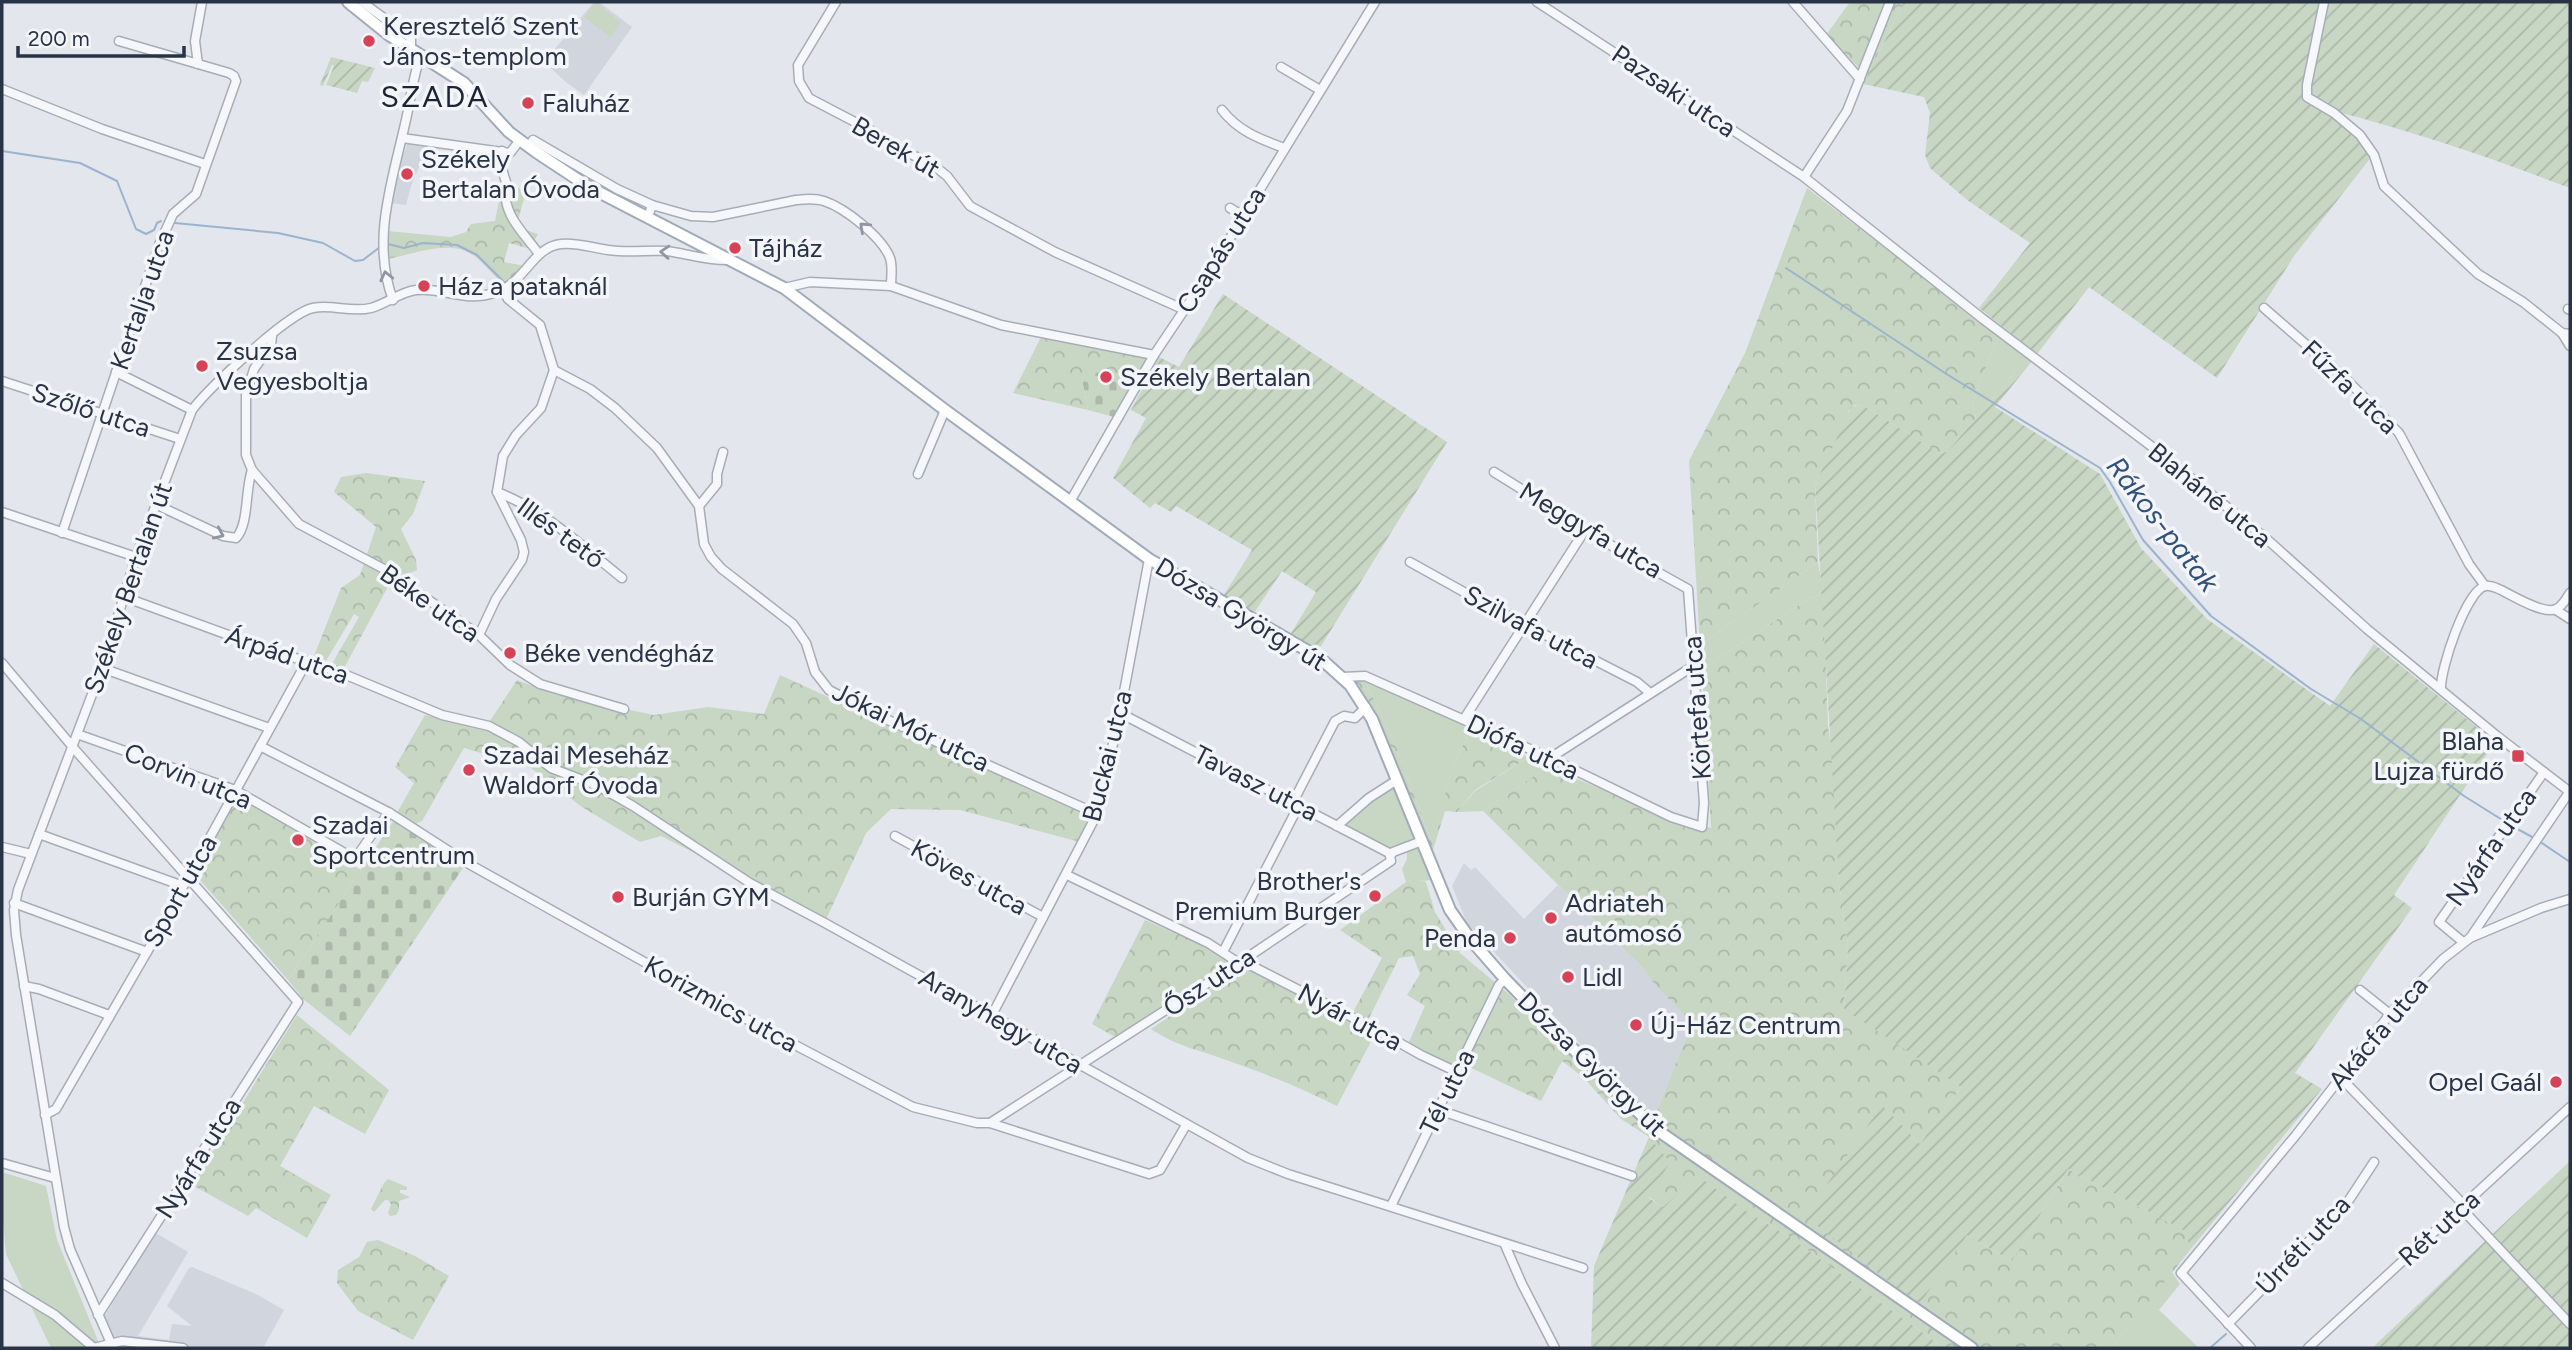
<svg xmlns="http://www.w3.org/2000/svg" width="2572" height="1350" font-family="Figtree,sans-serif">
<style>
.built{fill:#d1d5de}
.grass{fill:#c8d6c4}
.forest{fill:url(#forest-crowns)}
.cemetery{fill:url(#cemetery-stones)}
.garden{fill:url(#garden-furrows)}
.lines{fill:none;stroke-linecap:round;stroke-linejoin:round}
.stream{stroke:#9cb3ce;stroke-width:2}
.minor-casing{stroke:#a7adb7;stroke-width:11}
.major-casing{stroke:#a1aab9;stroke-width:14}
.minor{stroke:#f6f7fa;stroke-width:8}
.major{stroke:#fff;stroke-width:10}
.oneway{stroke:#9095a0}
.poi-dot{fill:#d74256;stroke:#f3f5f9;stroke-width:2.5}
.labels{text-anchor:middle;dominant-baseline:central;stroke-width:7;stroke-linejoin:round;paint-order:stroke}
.poi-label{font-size:26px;fill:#293346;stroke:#f3f5f9;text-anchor:start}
.street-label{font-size:26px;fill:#293346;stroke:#f3f5f9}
.water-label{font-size:28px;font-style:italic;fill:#31517c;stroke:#f3f5f9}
.quarter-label{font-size:30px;letter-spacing:2px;fill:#1c2436;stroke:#f3f5f9}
</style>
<defs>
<pattern id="forest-crowns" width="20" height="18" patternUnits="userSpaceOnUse" patternTransform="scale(1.75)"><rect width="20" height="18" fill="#c8d6c4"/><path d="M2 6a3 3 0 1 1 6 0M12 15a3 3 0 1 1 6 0" fill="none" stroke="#acb8aa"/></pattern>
<pattern id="cemetery-stones" width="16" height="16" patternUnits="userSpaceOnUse" patternTransform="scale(1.75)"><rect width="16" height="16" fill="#c8d6c4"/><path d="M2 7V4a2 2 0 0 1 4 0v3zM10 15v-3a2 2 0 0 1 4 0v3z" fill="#acb8aa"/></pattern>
<pattern id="garden-furrows" width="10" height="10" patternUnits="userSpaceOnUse" patternTransform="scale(1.75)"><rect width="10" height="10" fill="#c8d6c4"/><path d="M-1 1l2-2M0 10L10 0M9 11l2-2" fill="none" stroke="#acb8aa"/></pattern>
</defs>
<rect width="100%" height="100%" fill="#e3e6ec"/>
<g class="built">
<polygon points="594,2 599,2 632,27 584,95 567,83 544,62"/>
<polygon points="408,141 429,144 411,186 406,205 390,203 394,176 397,176 399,170 396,168 400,164 400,153 404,153"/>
<polygon points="1464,863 1471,870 1475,867 1524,919 1558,885 1644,969 1655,985 1692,1023 1655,1116 1593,1058 1467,923 1452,886"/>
<polygon points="156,1233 188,1252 138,1336 169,1340 172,1324 192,1326 167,1306 189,1268 192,1267 256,1294 284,1310 263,1348 118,1348 104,1317"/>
</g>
<g class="grass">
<polygon points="596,2 621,23 610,37 584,17"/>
<polygon points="2000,336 2028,357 1976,418 1972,405 1992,350"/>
<polygon points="1818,562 1823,593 1808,599 1702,669 1700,645"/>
<polygon points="1365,680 1461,723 1469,732 1450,774 1434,839 1431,840 1397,749"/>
<polygon points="1529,757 1547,767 1483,811 1457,812 1475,791"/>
<polygon points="1394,784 1415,836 1411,843 1390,849 1347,828 1344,822"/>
<path d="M1418 847 1433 879C1424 883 1416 878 1406 882L1402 869 1407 859V853L1411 848Z"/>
<polygon points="2,1172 46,1186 57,1240 101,1348 51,1348 6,1254 2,1210"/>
<polygon points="2172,1272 2180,1284 2159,1310 2199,1348 2112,1348"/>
</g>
<g class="forest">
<polygon points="1850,2 1904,2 1867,76 1826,35"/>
<path d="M503 181 526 191 517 224 520 228 538 234 530 249 509 243 504 262 525 266 505 286C495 277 487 267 477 258 452 237 416 254 387 259V231L451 237 466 232 471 224 495 221Z"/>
<polygon points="1807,188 2000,336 1992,350 1972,405 1976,418 1947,452 1939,453 1864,406 1855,405 1849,410 1843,429 1815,485 1818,562 1700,645 1689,461 1745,353"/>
<polygon points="1042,335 1150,356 1135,387 1082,379 1088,410 1013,393"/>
<polygon points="366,473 425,481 413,514 401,529 416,560 417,570 391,581 343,670 332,664 359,617 354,614 324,664 312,661 341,588 360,575 376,527 334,492 341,477"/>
<polygon points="1823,593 1828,726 1833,759 1839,884 1848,945 1844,1008 1961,1087 1920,1144 1882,1106 1967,1235 2012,1261 2068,1169 2185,1231 2190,1250 2112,1348 1944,1348 1788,1236 1749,1213 1663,1207 1649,1197 1669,1162 1649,1137 1621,1119 1583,1077 1562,1061 1541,1101 1465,1065 1450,1067 1408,1044 1425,1006 1407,995 1420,974 1413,956 1399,958 1367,1022 1352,1014 1382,958 1340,930 1406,882 1414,879 1426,882 1435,912 1460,953 1511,996 1566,1050 1586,1065 1593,1058 1655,1116 1692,1023 1655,985 1644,969 1483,811 1547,767 1671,817 1711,828 1702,669 1808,599"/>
<polygon points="780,675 1091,817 1080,842 960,810 891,809 866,833 823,926 747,879 661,836 640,842 582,807 531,768 464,748 422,821 410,826 395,816 414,783 395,767 425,715 486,727 517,680 554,694 654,715 708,707 764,714"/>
<path d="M1353 680H1365L1397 749 1431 840 1434 838 1450 774 1469 732 1529 757 1475 790 1457 812 1445 811 1432 853C1408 795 1389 732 1353 680Z"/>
<polygon points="237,796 361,870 288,980 193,872"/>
<polygon points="1145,920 1213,950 1230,961 1115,1037 1092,1024"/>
<path d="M1243 967 1375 1034 1337 1106C1301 1088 1265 1073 1226 1060 1197 1049 1178 1047 1151 1029Z"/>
<polygon points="297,1015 389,1090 365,1134 314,1106 280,1166 331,1195 307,1238 256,1208 248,1216 192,1185"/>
<polygon points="388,1179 407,1187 406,1190 400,1190 400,1193 410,1197 399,1201 399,1210 396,1215 390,1216 388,1213 391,1204 388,1200 385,1200 374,1212 371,1209 384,1183"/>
<polygon points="378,1240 415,1256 449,1276 413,1340 358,1311 337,1283 338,1270 359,1257 367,1242"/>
</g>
<g class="cemetery">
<polygon points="1106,369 1135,387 1118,418 1088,410 1082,379"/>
<polygon points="394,820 465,865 350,1036 303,999 288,980"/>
</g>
<g class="garden">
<path d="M1904 2H2570V188C2492 158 2415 132 2334 111L2372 156 2294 256 2217 378 2089 287 2037 354 1979 308 2030 243 1967 200 1930 168 1925 155 1930 113 1924 97 1863 84Z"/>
<polygon points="331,57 375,68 368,82 362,81 357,93 326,85 334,66 332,65 323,86 320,85"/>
<polygon points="1223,294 1447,442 1318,651 1290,635 1316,592 1282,571 1254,613 1222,598 1252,550 1176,506 1171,512 1155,503 1150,508 1113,478 1146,418 1131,410 1159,357 1179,367"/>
<polygon points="2028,357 2033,360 1995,407 2100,474 2141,548 2207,619 2330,706 2374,644 2495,742 2394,895 2412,908 2295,1073 2322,1089 2190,1250 2185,1231 2068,1169 2012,1261 1967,1235 1919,1305 1805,1216 1882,1105 1920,1144 1961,1087 1844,1009 1848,945 1839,884 1815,485 1851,407 1859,405 1864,406 1939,453 1947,452"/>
<polygon points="1649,1137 1670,1162 1649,1198 1663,1207 1698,1176 1749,1213 1788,1236 1944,1348 1591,1348 1594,1266"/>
<polygon points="2570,1161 2570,1348 2372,1348"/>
</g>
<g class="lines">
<g class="stream">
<polyline points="2,151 80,163 117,181 136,229 146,234 154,230 157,223 161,221"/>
<polyline points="175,223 278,233 323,243 355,261 363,260 380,247"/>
<polyline points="388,244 404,248 423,243 457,245 477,255 506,284"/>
<polyline points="1786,268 1948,375 2100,468 2110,482 2143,540 2211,616 2311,689 2361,719 2464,796 2504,821"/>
<polyline points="513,289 514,298"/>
<polyline points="2512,826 2534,838"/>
<polyline points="2539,841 2570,862"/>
<polyline points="2210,1348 2226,1334"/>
</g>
<g class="minor-casing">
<g id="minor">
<polyline points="362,2 411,38 411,49"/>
<polyline points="836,2 798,65 799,81 809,98 876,133 886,142 933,165 947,176 970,206 1055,252 1185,310"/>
<polyline points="1537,2 1804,177 1983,319 2159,452 2269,541 2367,629 2497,736 2570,792"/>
<polyline points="1793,2 1860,79"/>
<polyline points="2324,2 2307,85 2307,97 2334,113 2360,135 2374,155 2384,186 2478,274 2523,302 2562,333 2570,334"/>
<polyline points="198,64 195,41 202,2"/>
<polyline points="1281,67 1320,90"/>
<polyline points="2,89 102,129 205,164"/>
<path d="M1222 110C1238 131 1260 139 1284 148"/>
<polyline points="402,138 510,153 520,140"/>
<polyline points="529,146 533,140 617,189 652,205"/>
<polyline points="502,151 501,166 506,182"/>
<polyline points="1804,177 1847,111 1890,2"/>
<path d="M506 185C501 214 524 233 539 254"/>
<polyline points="1230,208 1243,216"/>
<path d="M648 217 652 205 691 216 713 217 796 200C806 199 815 198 824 201 845 208 882 237 890 258 893 267 891 277 891 286"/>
<polyline points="784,288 810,282 891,286 1001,325 1154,355"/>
<polyline points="503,290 508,299 540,325 554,370 590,389 615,408 657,448 699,506 704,544 711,557 722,569 793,624 806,643 815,672 829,690 886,719 1097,814"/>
<path d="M393 300C371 241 392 182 405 124 411 100 412 78 421 55"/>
<polyline points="2264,308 2349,382 2399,433 2469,564 2485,586"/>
<polyline points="2568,309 2570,310"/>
<polyline points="2562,333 2570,346"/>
<polyline points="272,336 271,345 254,369 246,395 246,455 252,470 299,524 384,569 479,635 510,665 540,684 624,709"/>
<polyline points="116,372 192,410"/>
<polyline points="2,381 180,439"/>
<polyline points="918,474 945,410"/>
<path d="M497 492C544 510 583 547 622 578"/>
<polyline points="1071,500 1154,355 1205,279 1375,2"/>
<path d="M157 505 223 536 236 538C249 525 245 489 252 470"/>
<polyline points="699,506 717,484 717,474 723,452"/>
<polyline points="2,512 136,557"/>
<polyline points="62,533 159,245 173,214 196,194 236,81 234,76 229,73 119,41"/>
<polyline points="1410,562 1489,606 1637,682 1650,693"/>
<polyline points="124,597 264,648 339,672 442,715 489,726 519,742 551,768 598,786 633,806 750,883 825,923 1248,1158 1288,1174 1583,1268"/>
<polyline points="2556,610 2570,619"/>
<polyline points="479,635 496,599 522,560 524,552 521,540 497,492 503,456 516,435 541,408 554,370"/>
<polyline points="2,663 77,752 298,1002 98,1315"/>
<polyline points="102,668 269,728"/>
<polyline points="1342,677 1365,676 1550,758 1671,817 1702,827 1704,803 1688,589 1625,554 1494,472"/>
<path d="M2441 689C2440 669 2466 591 2485 586 2491 585 2496 588 2501 590 2513 596 2544 615 2556 609 2563 606 2566 599 2570 593"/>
<polyline points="1120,713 1391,854"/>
<polyline points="1464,719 1585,530"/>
<polyline points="77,734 235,790 355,859 377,827 390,813"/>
<polyline points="260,746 390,813 469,864 757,1025 913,1107 977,1123 990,1123 1149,1174 1160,1170 1186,1125"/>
<polyline points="1550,758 1695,665"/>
<polyline points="1293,802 1335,721 1344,716 1355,718 1366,707"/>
<polyline points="1337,826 1369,798 1397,780"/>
<polyline points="39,834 183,886"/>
<polyline points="895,836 1043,917"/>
<polyline points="2,847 31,854"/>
<polyline points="1067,875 1208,943 1239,963"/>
<polyline points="14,903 147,952"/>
<polyline points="2470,938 2541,908 2570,899"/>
<polyline points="2463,942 2439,922 2544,772"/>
<polyline points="1223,952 1299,805"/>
<polyline points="1245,959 1252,966 1373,1028 1421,1055 1457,1072"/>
<polyline points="24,986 39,989 109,1015"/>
<polyline points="2360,990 2390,1014"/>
<polyline points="992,1015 1097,814 1120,713 1149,559"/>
<polyline points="2341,1078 2464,1205"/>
<polyline points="1439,1110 1632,1176"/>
<polyline points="45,1115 56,1109 147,952 307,661"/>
<polyline points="990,1123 1245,959 1391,861 1390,856 1393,852 1422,841"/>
<polyline points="2,1163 55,1178"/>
<polyline points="1391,1206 1499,985 1505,979"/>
<polyline points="2461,1208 2570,1324"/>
<polyline points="1505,1245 1522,1284 1555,1348"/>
<polyline points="2,1283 55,1315 94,1348 122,1341 183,1348"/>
<polyline points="2228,1324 2349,1200 2374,1162"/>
<path d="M113 1348 70 1249 64 1227 16 935 14 910 18 890 102 668 136 557 192 410C209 388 288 313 313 308 332 304 351 313 371 308 386 304 400 292 416 290 443 287 463 303 494 293 525 284 532 247 561 244 576 242 593 248 608 250 628 253 647 250 667 251 688 254 708 261 730 260"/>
<polyline points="2251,1348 2181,1273 2296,1135 2390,1014 2443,959 2470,938 2570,791"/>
<polyline points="2308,1348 2570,1107"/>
</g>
</g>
<g class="major-casing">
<polyline id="major" points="348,2 389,35 464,83 509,132 536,152 589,187 784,288 945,410 1149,559 1320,658 1350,685 1372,719 1450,910 1471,940 1505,979 1583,1059 1657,1130 1972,1348"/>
</g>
<use href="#minor" class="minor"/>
<use href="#major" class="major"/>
</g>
<defs><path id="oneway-chevron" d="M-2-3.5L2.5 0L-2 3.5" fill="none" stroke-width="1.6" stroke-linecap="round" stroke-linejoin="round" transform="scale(1.75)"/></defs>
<g class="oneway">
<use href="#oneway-chevron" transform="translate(864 227) rotate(-137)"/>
<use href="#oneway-chevron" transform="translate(665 252) rotate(-176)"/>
<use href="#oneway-chevron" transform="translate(386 276) rotate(-103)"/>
<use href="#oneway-chevron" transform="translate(219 534) rotate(24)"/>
</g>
<g class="poi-dot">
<circle cx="369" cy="41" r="7"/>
<circle cx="528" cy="103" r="7"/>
<circle cx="407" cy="174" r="7"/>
<circle cx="735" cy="248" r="7"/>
<circle cx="424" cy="286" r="7"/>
<circle cx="202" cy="366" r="7"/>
<circle cx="1106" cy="377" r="7"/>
<circle cx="510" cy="653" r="7"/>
<rect x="2511" y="749" width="14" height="14" rx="3.5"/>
<circle cx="469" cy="770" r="7"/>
<circle cx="298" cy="840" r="7"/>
<circle cx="1375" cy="896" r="7"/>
<circle cx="618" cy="897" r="7"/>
<circle cx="1551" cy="918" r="7"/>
<circle cx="1510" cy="938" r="7"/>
<circle cx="1568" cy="977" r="7"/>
<circle cx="1636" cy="1025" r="7"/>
<circle cx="2556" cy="1082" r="7"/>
</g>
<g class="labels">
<g class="poi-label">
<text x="383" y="26">Keresztelő Szent<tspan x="383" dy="30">János-templom</tspan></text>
<text x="542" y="103">Faluház</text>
<text x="421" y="159">Székely<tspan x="421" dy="30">Bertalan Óvoda</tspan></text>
<text x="749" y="248">Tájház</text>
<text x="438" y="286">Ház a pataknál</text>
<text x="216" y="351">Zsuzsa<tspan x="216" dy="30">Vegyesboltja</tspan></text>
<text x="1120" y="377">Székely Bertalan</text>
<text x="524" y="653">Béke vendégház</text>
<text x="2504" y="741" text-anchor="end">Blaha<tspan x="2504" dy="30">Lujza fürdő</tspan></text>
<text x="483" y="755">Szadai Meseház<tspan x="483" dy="30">Waldorf Óvoda</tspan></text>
<text x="312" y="825">Szadai<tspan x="312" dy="30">Sportcentrum</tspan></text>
<text x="1361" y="881" text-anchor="end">Brother's<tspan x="1361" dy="30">Premium Burger</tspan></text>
<text x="632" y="897">Burján GYM</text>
<text x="1565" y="903">Adriateh<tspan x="1565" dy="30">autómosó</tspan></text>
<text x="1496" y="938" text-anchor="end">Penda</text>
<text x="1582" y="977">Lidl</text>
<text x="1650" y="1025">Új-Ház Centrum</text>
<text x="2542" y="1082" text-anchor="end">Opel Gaál</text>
</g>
<g class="street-label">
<text transform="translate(1674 91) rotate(34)">Pazsaki utca</text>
<text transform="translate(896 147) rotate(30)">Berek út</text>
<text transform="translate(1221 250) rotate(-58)">Csapás utca</text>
<text transform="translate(142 300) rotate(-71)">Kertalja utca</text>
<text transform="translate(2350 387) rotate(44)">Fűzfa utca</text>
<text transform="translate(91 410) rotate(18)">Szőlő utca</text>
<text transform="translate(2210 495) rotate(39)">Blaháné utca</text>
<text transform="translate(1591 530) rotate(31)">Meggyfa utca</text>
<text transform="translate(561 533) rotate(36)">Illés tető</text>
<text transform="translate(128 588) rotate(-71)">Székely Bertalan út</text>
<text transform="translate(430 603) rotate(35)">Béke utca</text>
<text transform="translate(1241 614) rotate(31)">Dózsa György út</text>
<text transform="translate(1531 627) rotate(28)">Szilvafa utca</text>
<text transform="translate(287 655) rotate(19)">Árpád utca</text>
<text transform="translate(1697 708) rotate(-94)">Körtefa utca</text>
<text transform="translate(911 727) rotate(26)">Jókai Mór utca</text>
<text transform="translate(1523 747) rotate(25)">Diófa utca</text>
<text transform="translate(1107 756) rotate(-76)">Buckai utca</text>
<text transform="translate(188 776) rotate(22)">Corvin utca</text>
<text transform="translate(1256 783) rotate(27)">Tavasz utca</text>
<text transform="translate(2491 847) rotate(-55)">Nyárfa utca</text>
<text transform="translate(969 877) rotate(29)">Köves utca</text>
<text transform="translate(180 891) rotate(-61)">Sport utca</text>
<text transform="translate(1209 982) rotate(-33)">Ősz utca</text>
<text transform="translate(721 1004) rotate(29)">Korizmics utca</text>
<text transform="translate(1350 1017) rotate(28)">Nyár utca</text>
<text transform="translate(1001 1021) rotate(30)">Aranyhegy utca</text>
<text transform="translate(2378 1033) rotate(-50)">Akácfa utca</text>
<text transform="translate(1592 1064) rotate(44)">Dózsa György út</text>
<text transform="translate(1447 1092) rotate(-64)">Tél utca</text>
<text transform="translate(198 1158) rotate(-58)">Nyárfa utca</text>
<text transform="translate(2439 1228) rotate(-42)">Rét utca</text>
<text transform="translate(2303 1245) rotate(-47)">Úrréti utca</text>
</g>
<g class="water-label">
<text transform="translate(2163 524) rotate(52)">Rákos-patak</text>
</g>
<g class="quarter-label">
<text x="435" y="96">SZADA</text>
</g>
</g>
<rect width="2572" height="1350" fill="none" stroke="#293346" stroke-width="7"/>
<path d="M18 46v10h166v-10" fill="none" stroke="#293346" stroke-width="3.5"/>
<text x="28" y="46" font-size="21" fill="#293346" stroke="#f3f5f9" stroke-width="5" paint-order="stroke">200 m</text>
</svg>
